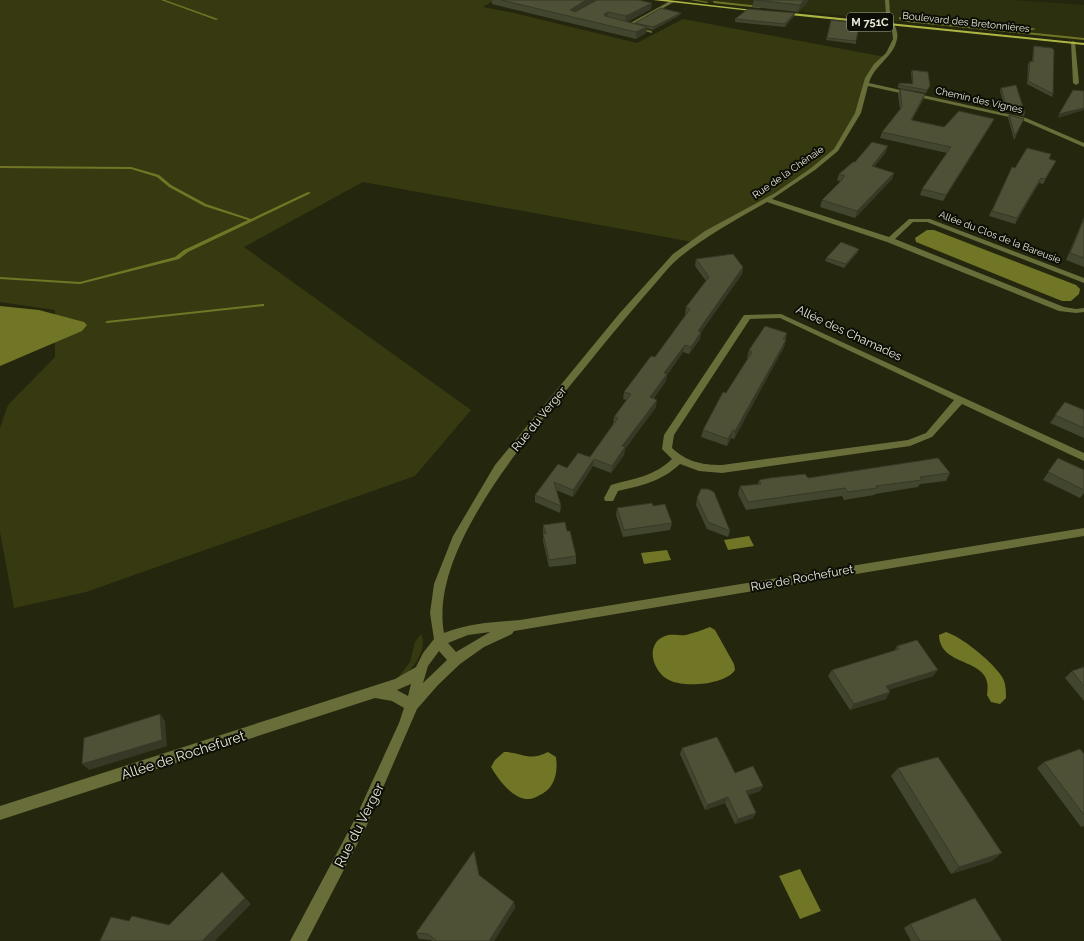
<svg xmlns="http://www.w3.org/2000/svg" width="1084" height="941" font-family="Raleway,sans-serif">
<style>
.built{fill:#2d300f}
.green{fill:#373a11}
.water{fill:#707625}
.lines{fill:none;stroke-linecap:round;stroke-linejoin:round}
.stream{fill:#707625;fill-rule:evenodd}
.minor{fill:#686d3a;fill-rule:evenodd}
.major{fill:#adb642;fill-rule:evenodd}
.wall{fill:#43462e}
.shaded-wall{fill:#373926}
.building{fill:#4e5136;stroke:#373926}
.labels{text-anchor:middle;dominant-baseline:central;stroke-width:4;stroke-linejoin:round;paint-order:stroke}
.far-street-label{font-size:10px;fill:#e5e7d8;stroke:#0d0e05}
.shield{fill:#0d0e05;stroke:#a4a699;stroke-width:1}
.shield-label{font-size:11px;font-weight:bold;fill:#e5e7d8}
.street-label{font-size:12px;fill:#e5e7d8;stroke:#0d0e05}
.near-street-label{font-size:14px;fill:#e5e7d8;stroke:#0d0e05}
</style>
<rect width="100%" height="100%" fill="#24260d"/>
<polygon class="built" points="687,0 1013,0 1084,5 1084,40"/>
<g class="green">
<polygon points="0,0 495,0 483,7 514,13 637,43 683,19 885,57 868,78 862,103 836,150 777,194 693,242 363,182 244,247 471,410 415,476 86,592 14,608 0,532 0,428 8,405 55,357 55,310 0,302"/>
<path d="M421 634C427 645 418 661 410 670 407 674 401 676 397 679L410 662 415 642Z"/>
</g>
<g class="water">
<polygon points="919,17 1024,26 1036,29 1028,31 924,21 917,18"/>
<polygon points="927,230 934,230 1076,285 1080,289 1079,294 1071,301 1062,301 916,242 915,238"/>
<polygon points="0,306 39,310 84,322 87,325 82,331 0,366"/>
<polygon points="749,536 754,546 728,550 724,540"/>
<polygon points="667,550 671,560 644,564 641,553"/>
<path d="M710 627 715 630 734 664 735 670C725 685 684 688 669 680 653 672 644 644 665 636 671 633 680 636 686 635 694 633 702 630 710 627Z"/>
<path d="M946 632C962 637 990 660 1000 674 1006 681 1006 690 1006 698L1000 704 991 702 987 695C995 655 940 670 939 635Z"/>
<path d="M504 752C522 752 529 762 548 752L556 757C558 773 555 789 538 796 536 797 532 799 529 799 513 800 498 779 491 767L495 760Z"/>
<polygon points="800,869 821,911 800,919 779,876"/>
</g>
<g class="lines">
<g class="stream">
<polygon points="161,0 165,0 218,19 216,20"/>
<polygon points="690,0 697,0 708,2 707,3"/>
<polygon points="713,1 760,6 761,7 760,8 714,3"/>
<polygon points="899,17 908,20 1084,38 1084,40 907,22 899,19"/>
<polygon points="0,166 131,167 159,175 171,185 206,204 251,219 308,192 311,193 188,252 179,259 80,284 0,279 0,277 80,282 175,257 184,250 248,220 204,206 169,187 157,177 131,169 0,168"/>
<polygon points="262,304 264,304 264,306 107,323 105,322 107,321"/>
</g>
<g class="minor">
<path d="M885 0H889C890 5 889 11 891 15 893 23 899 31 897 39 894 57 874 65 869 83L1026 118 1084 143V147L1022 120 868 86 861 113 838 151 815 170 772 199 889 237 909 219H930L1084 278V283L927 222H913L895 239 1064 307 1076 309 1084 308V312L1076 313 1059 311 887 242 767 202C737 219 707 235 680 257 670 265 662 276 653 286 632 310 611 335 591 360 539 425 428 545 444 633 469 623 494 622 520 620L1084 528V536L514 631 512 634 484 647 460 664 438 685 417 709 366 827 307 941H290L356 817 399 723 404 708 392 701 375 698 0 820V806L395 679 416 667 423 653 434 639 430 613 434 584 453 536 495 465 619 314 673 254 705 231 775 193 811 168 834 149 855 113 865 78 874 64 886 53 893 39 892 30 886 14ZM490 632 456 652 448 643 468 635ZM439 651 447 660 423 683 428 666ZM411 684 408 696 397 690Z"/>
<polygon points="670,1 674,2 631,26 652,31 652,33 625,26"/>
<polygon points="1073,41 1075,42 1079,83 1076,85 1073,83 1071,42"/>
<path d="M781 314 1084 453V461L962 404 932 437 910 446 722 473 699 471 680 464C662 481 641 486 618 491L613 501H605L604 498 611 485C635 478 653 477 672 459L662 449 664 435 744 315ZM780 318 954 400 926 433 908 440 722 465C702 465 687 462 672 448L674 435 750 319Z"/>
</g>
<g class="major">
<polygon points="653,0 668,0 762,11 760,12"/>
<polygon points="782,12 1084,43 1084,45 780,14"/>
</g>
</g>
<g class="wall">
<polygon points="492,0 596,0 580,9 651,9 627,22 635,24 635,23 680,15 653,30 647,28 646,33 636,39 492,4"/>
<polygon points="754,0 809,0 798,12 752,7"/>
<polygon points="794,16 785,27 735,22 735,19"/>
<polygon points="831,20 856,41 856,44 826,40"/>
<polygon points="1034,46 1053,94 1052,97 1027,84 1028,64 1030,61 1032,62 1033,49"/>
<polygon points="912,70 930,86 926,93 898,88 898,86 899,83 912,84 911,73"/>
<polygon points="1001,88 1025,113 1024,116 1006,112 1000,91"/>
<polygon points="900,89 925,94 923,100 912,120 944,127 994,119 991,125 943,201 920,195 922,189 947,153 880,138 882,132 900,109 898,94"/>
<polygon points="1009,115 1024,119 1014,140 1008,118"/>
<polygon points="886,152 874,167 894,173 892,179 855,218 820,207 822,200 841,182 837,180 839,174 855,162"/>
<polygon points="1049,159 1056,161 1043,184 1039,183 1015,224 989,216 1012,167 1015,168"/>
<polygon points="1084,217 1084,267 1066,260"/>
<polygon points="859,249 858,252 844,268 825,261 826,258"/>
<polygon points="696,259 743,267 742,274 701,332 700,339 689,354 683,352 667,375 666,381 654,398 656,407 625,449 624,455 611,473 593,466 573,497 556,490 561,506 560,513 535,502 535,495 567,468 590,457 613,424 614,417 627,400 623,399 624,392 655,357 686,315 685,314 686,307 706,281 695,266"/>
<polygon points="787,333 784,347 734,439 731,438 727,446 701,437 703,430 748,358 747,358 749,350"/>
<polygon points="1065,402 1084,410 1084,438 1050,423"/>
<polygon points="1058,458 1084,470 1084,493 1080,498 1043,480"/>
<polygon points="950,473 946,481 920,484 918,487 875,494 874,495 844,500 842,496 746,510 738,494 740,486 758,484 759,480"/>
<polygon points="697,498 730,531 728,537 707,529 696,505"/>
<polygon points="653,506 672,523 670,530 623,537 616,515 617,508"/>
<polygon points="543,525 567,531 576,556 576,564 549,567 543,541"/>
<polygon points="897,646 933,676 888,690 886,699 850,710 828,676 832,670 894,651"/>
<polygon points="1084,667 1084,701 1065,678 1072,671"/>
<polygon points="682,748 763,786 760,791 748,795 756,813 753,818 735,824 725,803 705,810 680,754"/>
<polygon points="1084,754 1084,826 1081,827 1037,768 1044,762"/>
<polygon points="898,768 992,861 951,874 891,776"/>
<polygon points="479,875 514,902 515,908 494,941 432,941 431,940 419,939 416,933"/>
<polygon points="910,924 1002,941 911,941 904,928"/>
</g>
<g class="shaded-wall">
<polygon points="586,0 596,0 570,16 570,10"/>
<polygon points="804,0 809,0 798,12 800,5"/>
<polygon points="652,3 651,9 626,22 626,16"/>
<polygon points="608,12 607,19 604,21 604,14"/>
<polygon points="681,13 680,15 653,30 653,27"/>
<polygon points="795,13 794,16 785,27 785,24"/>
<polygon points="647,27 646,33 636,39 636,32"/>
<polygon points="925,94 923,100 909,125 911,120"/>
<polygon points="1084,108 1084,110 1058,118 1059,114"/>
<polygon points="994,119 991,125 943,201 946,195"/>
<polygon points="888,146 886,152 870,172 872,166"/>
<polygon points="894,173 892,179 855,218 857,211"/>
<polygon points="1041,178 1039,183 1015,224 1017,218"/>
<polygon points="859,249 858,252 844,268 846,264"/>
<polygon points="743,267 742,274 697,338 698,331"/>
<polygon points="701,332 700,339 689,354 691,347"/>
<polygon points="786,340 784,347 734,439 735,431"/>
<polygon points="685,345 683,352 667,375 666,381 649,404 650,397 664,373"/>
<polygon points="657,400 656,407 625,449 624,455 611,473 612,466 622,446"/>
<polygon points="733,430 731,438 727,446 728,439"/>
<polygon points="594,459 593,466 573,497 573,490"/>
<polygon points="938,670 933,676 881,692 886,686"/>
<polygon points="890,692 886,699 850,710 854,704"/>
<polygon points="160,714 165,721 167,746 89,770 82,764"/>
<polygon points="763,786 760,791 743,797 746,791"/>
<polygon points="728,797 725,803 705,810 707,805"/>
<polygon points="756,813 753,818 735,824 738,819"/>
<polygon points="1002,853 992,861 951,874 959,867"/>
<polygon points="222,872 251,904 215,941 202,941"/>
<polygon points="514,902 515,908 494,941 489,941"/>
</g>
<g class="building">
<polygon points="501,0 586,0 570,10 575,12 597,0 638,0 652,3 626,16 608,12 604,14 605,16 647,27 636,32"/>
<polygon points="755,0 804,0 800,5"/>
<polygon points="661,8 681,13 653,27 635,23"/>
<polygon points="748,9 795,13 785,24 735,19"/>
<polygon points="831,20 860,23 856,41 827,38"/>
<polygon points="1034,46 1052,48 1054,50 1053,94 1028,81 1030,61 1033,62"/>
<polygon points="912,70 928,72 930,86 927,90 899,85 899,83 913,84"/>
<polygon points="1016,85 1025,113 1007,109 1001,88"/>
<polygon points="900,89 925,94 911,120 944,127 959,111 994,119 946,195 922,189 951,147 882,132 902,107"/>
<polygon points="1073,90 1084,91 1084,108 1059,114"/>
<polygon points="1009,115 1024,119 1015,136"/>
<polygon points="872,142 888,146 872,166 894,173 857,211 822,200 843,179 842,179 845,176 839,174 853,162 855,162"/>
<polygon points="1027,148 1051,154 1049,159 1056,161 1045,179 1041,178 1017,218 992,211 1012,167 1015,168"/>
<polygon points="1084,219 1084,258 1070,253"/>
<polygon points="841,242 859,249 846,264 826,258"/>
<polygon points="733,254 743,267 698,331 701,332 691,347 685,345 664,373 667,374 650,397 657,400 622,446 625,447 612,466 594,459 573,490 554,482 561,506 535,495 558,464 567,468 578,453 590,457 618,418 614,417 631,394 624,392 651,356 655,357 690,309 686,307 709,277 696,259"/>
<polygon points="765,326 787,333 783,339 786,340 735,431 733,430 728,439 703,430 723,392 726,393 752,352 749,350"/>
<polygon points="1065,402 1084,410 1084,428 1055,415"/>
<polygon points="938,458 950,473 920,477 922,480 876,486 877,488 848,492 845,488 748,502 740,486 761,484 759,480 770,478 805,474 808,478"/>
<polygon points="1058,458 1084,470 1084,490 1048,472"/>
<polygon points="701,489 708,489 714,492 730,531 708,522 697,498"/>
<polygon points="652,503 653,506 665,504 672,523 624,530 617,508"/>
<polygon points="565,522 567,531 570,531 576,556 549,560 543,534 546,533 543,525"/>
<polygon points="917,640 938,670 886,686 890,692 854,704 832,670 899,649 897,646"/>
<polygon points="1084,667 1084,686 1072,671"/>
<polygon points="160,714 162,740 82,764 84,738"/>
<polygon points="717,737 735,773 753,766 763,786 746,791 756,813 738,819 728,797 707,805 682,748"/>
<polygon points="1080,749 1084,754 1084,815 1044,762"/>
<polygon points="938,757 1002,853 959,867 898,768"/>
<polygon points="474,851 479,875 514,902 489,941 437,941 428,934 416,933"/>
<polygon points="222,872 245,898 202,941 100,941 111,917 129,921 132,916 169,925"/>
<polygon points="975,898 1002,941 920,941 910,924"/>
</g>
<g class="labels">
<g class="far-street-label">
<text transform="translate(966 22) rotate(6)">Boulevard des Bretonnières</text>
<text transform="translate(979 100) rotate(13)">Chemin des Vignes</text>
<text transform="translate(788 172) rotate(-35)">Rue de la Chênaie</text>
<text transform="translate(1000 237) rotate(21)">Allée du Clos de la Bareusie</text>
</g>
<rect class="shield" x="847" y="13" width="46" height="18" rx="3"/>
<g class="shield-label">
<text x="870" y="22">M 751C</text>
</g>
<g class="street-label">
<text transform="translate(849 333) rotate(25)">Allée des Chamades</text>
<text transform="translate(539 419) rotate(-51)">Rue du Verger</text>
<text transform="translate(802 578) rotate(-10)">Rue de Rochefuret</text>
</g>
<g class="near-street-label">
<text transform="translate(183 755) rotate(-18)">Allée de Rochefuret</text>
<text transform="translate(359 825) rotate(-63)">Rue du Verger</text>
</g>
</g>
</svg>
